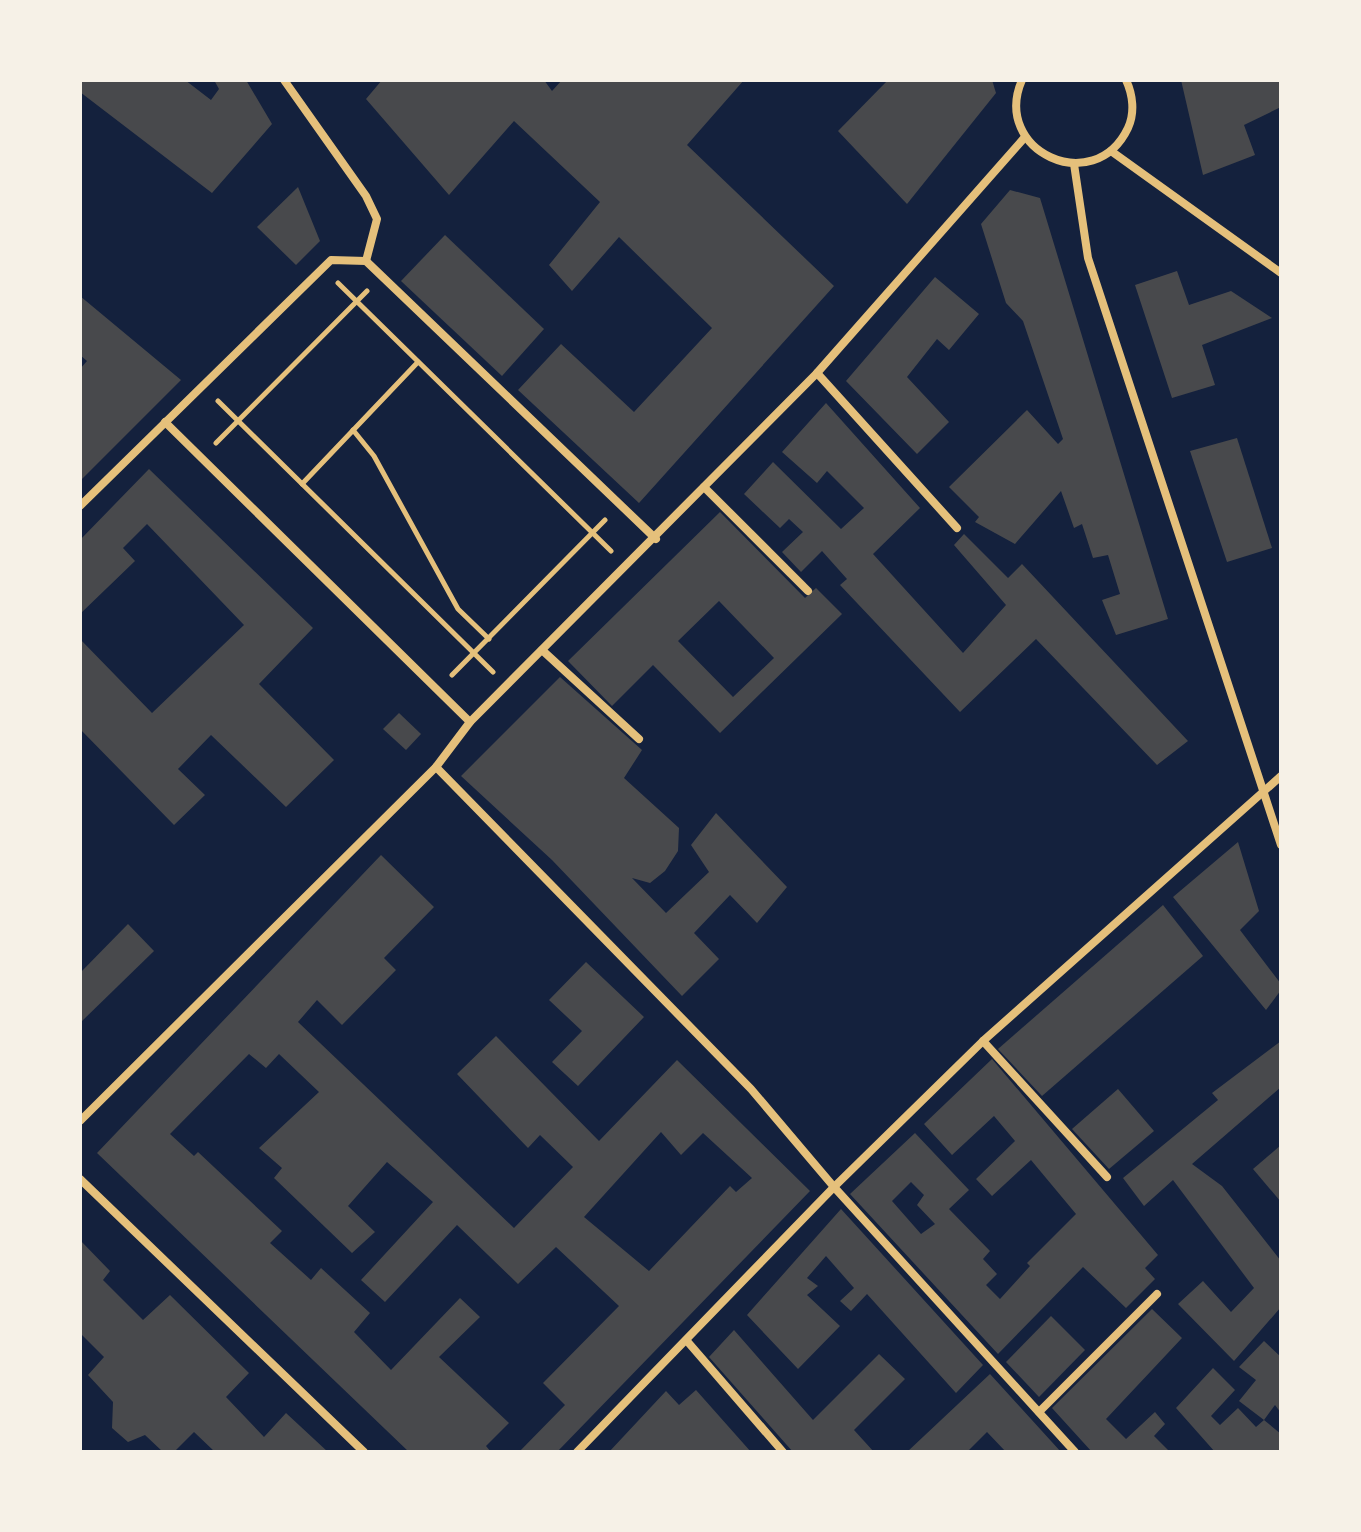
<svg xmlns="http://www.w3.org/2000/svg" width="1361" height="1532" font-family="'Noto Serif',serif">
<style>
.building{fill:#48494c;fill-rule:evenodd}
.lines{fill:none;stroke-linecap:round;stroke-linejoin:round}
.path{stroke:#e5c07b;stroke-width:5}
.minor{stroke:#e5c07b;stroke-width:8}
</style>
<rect width="100%" height="100%" fill="#14213d"/>
<g class="building">
<polygon points="80,80 185,80 211,100 219,89 214,80 246,80 272,124 212,193 80,92"/>
<polygon points="382,80 544,80 552,91 562,80 744,80 687,145 834,286 639,503 518,390 561,344 634,412 712,328 619,237 572,291 549,265 600,202 514,121 449,195 366,99"/>
<polygon points="888,80 992,80 996,93 907,204 838,131"/>
<polygon points="1181,80 1281,80 1281,107 1244,125 1255,155 1203,175"/>
<polygon points="298,187 320,241 296,265 257,227"/>
<polygon points="1010,190 1040,198 1168,619 1116,635 1102,600 1120,594 1108,555 1093,558 1082,524 1074,528 1061,491 1015,544 975,522 979,517 949,487 1027,410 1058,444 1063,439 1023,321 1006,303 981,224"/>
<polygon points="445,235 544,329 502,376 401,281"/>
<polygon points="1177,271 1189,305 1231,291 1272,318 1202,345 1215,385 1172,398 1135,285"/>
<polygon points="935,277 979,314 949,350 937,339 907,377 949,422 917,454 846,381"/>
<polygon points="80,296 181,380 80,481 80,369 87,361 80,355"/>
<polygon points="826,403 920,508 873,554 963,653 1006,605 954,545 964,534 1008,578 1022,564 1188,741 1157,765 1036,639 960,712 840,585 847,579 822,551 801,572 782,552 803,532 789,519 780,528 744,494 773,462 841,529 864,508 827,471 817,483 782,452"/>
<polygon points="1237,438 1272,548 1227,562 1190,451"/>
<polygon points="149,469 313,628 259,684 334,760 286,807 211,735 178,769 205,795 174,825 80,729 80,639 152,713 244,625 147,524 123,548 135,561 80,614 80,540"/>
<path d="M720 512 805 598 816 588 842 614 720 733 653 665 612 706 568 661ZM719 601 774 658 733 697 678 641Z"/>
<polygon points="560,677 642,750 624,778 679,828 678,851 665,871 650,883 632,878 666,913 709,872 691,845 716,813 787,887 757,923 730,895 694,933 719,959 682,996 552,860 461,776"/>
<polygon points="399,713 421,734 406,750 383,729"/>
<polygon points="1238,842 1259,911 1240,930 1281,984 1281,990 1266,1010 1173,897"/>
<path d="M381 855 434 907 384 958 396 970 342 1025 317 1000 298 1022 514 1228 573 1167 540 1135 528 1148 457 1074 496 1036 599 1141 677 1060 810 1191 557 1452H519L565 1405 543 1383 619 1306 556 1247 518 1284 457 1225 385 1302 361 1280 433 1202 387 1162 348 1206 375 1232 352 1253 274 1178 282 1168 259 1148 319 1092 279 1054 266 1068 249 1054 170 1134 194 1156 198 1152 282 1231 270 1243 311 1280 321 1268 370 1313 354 1332 391 1370 460 1298 480 1317 439 1357 509 1423 486 1446 491 1452H409L97 1153ZM661 1132 681 1155 703 1133 752 1178 736 1192 730 1186 649 1271 584 1217Z"/>
<polygon points="1163,905 1203,956 1042,1096 998,1049"/>
<polygon points="128,924 154,951 80,1023 80,973"/>
<polygon points="586,962 644,1017 578,1086 552,1062 582,1031 549,1000"/>
<polygon points="1281,1041 1281,1087 1192,1164 1222,1186 1281,1261 1281,1307 1234,1361 1178,1304 1203,1281 1231,1312 1254,1288 1173,1180 1144,1206 1123,1178 1218,1100 1212,1093"/>
<path d="M992 1059 1158 1255 1145 1268 1155 1279 1126 1308 1083 1267 998 1354 850 1194 915 1133 969 1190 949 1209 990 1251 983 1259 997 1274 986 1285 1000 1299 1030 1266 1027 1263 1076 1214 1031 1160 992 1196 976 1179 1015 1141 994 1116 952 1155 924 1124ZM911 1182 924 1195 917 1205 935 1224 921 1234 892 1201Z"/>
<polygon points="1118,1089 1154,1131 1109,1169 1072,1129"/>
<polygon points="1281,1145 1281,1202 1253,1169"/>
<polygon points="841,1209 983,1365 956,1393 867,1294 851,1311 840,1301 854,1288 826,1256 807,1278 818,1286 807,1295 840,1326 798,1369 747,1315"/>
<polygon points="80,1240 110,1271 103,1280 143,1320 170,1295 249,1373 226,1397 264,1437 286,1413 328,1452 215,1452 194,1432 174,1452 163,1452 145,1435 128,1442 112,1428 113,1402 88,1375 104,1357 80,1333"/>
<polygon points="1152,1309 1182,1338 1106,1419 1126,1439 1155,1412 1165,1424 1154,1436 1170,1452 1092,1452 1052,1408"/>
<polygon points="1051,1316 1085,1350 1039,1397 1006,1362"/>
<polygon points="734,1330 813,1420 879,1354 905,1379 854,1430 874,1452 793,1452 709,1357"/>
<polygon points="1264,1341 1281,1357 1281,1413 1275,1405 1264,1420 1239,1401 1256,1380 1239,1367"/>
<polygon points="1213,1368 1235,1390 1211,1416 1220,1425 1238,1408 1256,1427 1264,1420 1281,1434 1281,1452 1215,1452 1176,1408"/>
<polygon points="990,1374 1061,1452 1006,1452 987,1432 967,1452 907,1452"/>
<polygon points="696,1390 751,1452 609,1452 666,1391 679,1405"/>
</g>
<g class="lines">
<g class="path">
<polyline points="338,283 611,551"/>
<polyline points="218,401 493,672"/>
<polyline points="353,430 374,456 458,609 489,639"/>
<polyline points="216,443 367,291"/>
<polyline points="302,484 418,362"/>
<polyline points="452,675 605,520"/>
</g>
<g class="minor">
<polyline points="284,80 366,196 377,219 366,261"/>
<path d="M1022 80C991 151 1094 199 1128 128 1135 113 1133 95 1126 80"/>
<polyline points="1111,151 1281,273"/>
<polyline points="1074,164 1088,258 1281,845"/>
<polyline points="817,373 957,528"/>
<polyline points="165,422 470,722"/>
<polyline points="704,487 808,591"/>
<polyline points="80,506 331,260 366,261 656,539"/>
<polyline points="542,650 639,739"/>
<polyline points="436,767 751,1089 834,1187 1075,1452"/>
<polyline points="983,1041 1107,1177"/>
<polyline points="80,1121 436,767 470,722 817,373 1025,137"/>
<polyline points="80,1179 364,1452"/>
<polyline points="687,1341 783,1452"/>
<polyline points="1039,1412 1157,1294"/>
<polyline points="577,1452 834,1187 983,1041 1281,776"/>
</g>
</g>
<rect width="1361" height="1532" fill="none" stroke="#f6f1e7" stroke-width="164"/>
</svg>
